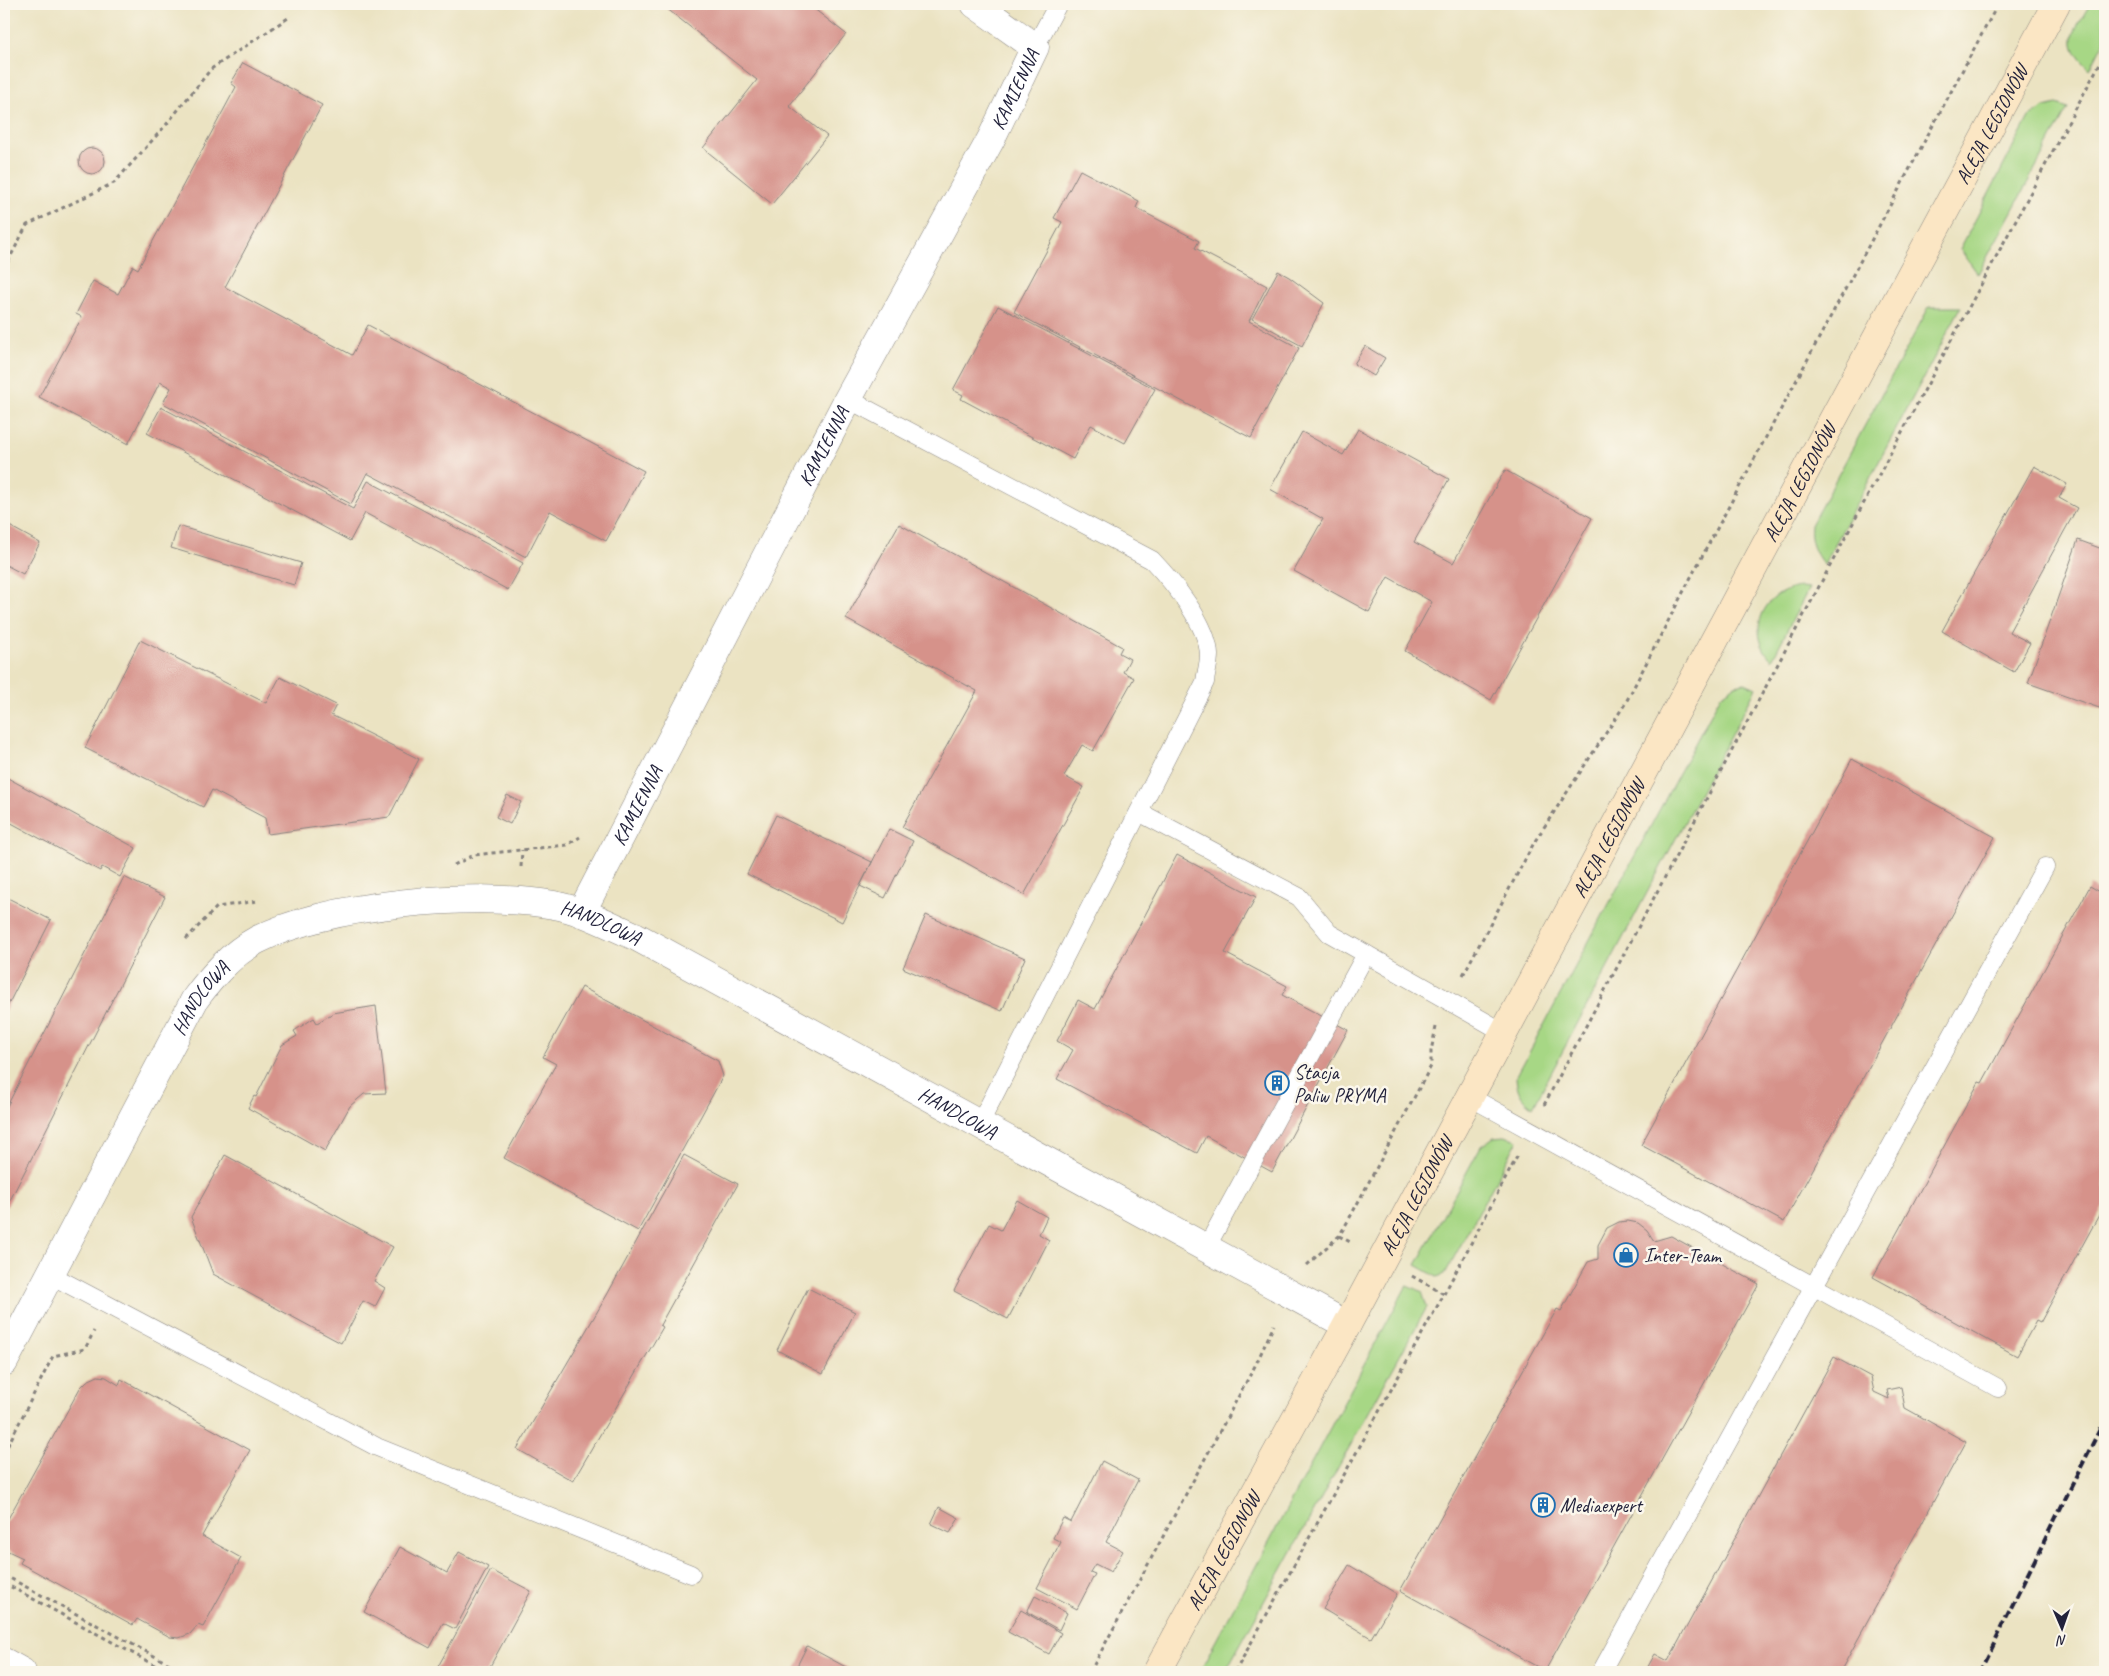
<svg xmlns="http://www.w3.org/2000/svg" width="2109" height="1676" font-family="Caveat,sans-serif">
<style>
.green{fill:#a7d785;stroke:#647c60}
.building{fill:#d6928a}
.lines{fill:none;stroke-linecap:round;stroke-linejoin:round}
.service-casing{stroke:#86827e;stroke-width:19}
.minor-casing{stroke:#86827e;stroke-width:29}
.tertiary-casing{stroke:#86827e;stroke-width:29}
.secondary-casing{stroke:#86827e;stroke-width:29}
.path{stroke:#86827e;stroke-width:3;stroke-dasharray:4 4;stroke-linecap:butt}
.service{stroke:#fff;stroke-width:18}
.minor{stroke:#fff;stroke-width:28}
.tertiary{stroke:#fff;stroke-width:28}
.secondary{stroke:#fbe6c4;stroke-width:28}
.rail{stroke:#22223b;stroke-width:4;stroke-dasharray:8 4;stroke-linecap:butt}
.labels{text-anchor:middle;dominant-baseline:central;stroke-width:5;stroke-linejoin:round;paint-order:stroke}
.street-label{font-size:20px;fill:#22223b;stroke:#fbf7ec}
.poi-label{font-size:20px;fill:#22223b;stroke:#fbf7ec;text-anchor:start}
</style>
<rect width="100%" height="100%" fill="#fbf7ec"/>
<filter id="ink" filterUnits="userSpaceOnUse"><feTurbulence type="fractalNoise" baseFrequency=".02" numOctaves="2"/><feDisplacementMap in="SourceGraphic" scale="10" xChannelSelector="R" yChannelSelector="G"/><feConvolveMatrix kernelMatrix="1 2 1 2 8 2 1 2 1" color-interpolation-filters="sRGB"/></filter>
<filter id="wash" filterUnits="userSpaceOnUse"><feTurbulence type="fractalNoise" baseFrequency=".0096" numOctaves="4" result="noise"/><feDisplacementMap in="SourceGraphic" scale="20" xChannelSelector="R" yChannelSelector="G"/><feGaussianBlur stdDeviation="1.12" result="paint"/><feColorMatrix in="noise" values="0 0 0 0 0 0 0 0 0 0 0 0 0 0 0 0 0 1.4 0 .05"/><feComposite in="paint" operator="in"/></filter>
<g filter="url(#wash)">
<rect width="100%" height="100%" fill="#ebe3c2"/>
<g class="green">
<path d="M2090 4H2105V39L2090 69C2061 42 2074 33 2090 4Z"/>
<polygon points="2057,104 2068,108 1978,274 1960,249 2029,117 2045,107"/>
<path d="M1929 307H1961L1824 565C1814 552 1809 541 1811 525Z"/>
<path d="M1801 587 1809 588 1772 660C1745 632 1763 591 1801 587Z"/>
<path d="M1745 683 1756 688 1533 1107C1521 1099 1517 1091 1516 1077L1721 695 1735 685Z"/>
<polygon points="1494,1137 1504,1136 1518,1140 1445,1274 1437,1277 1416,1265 1481,1146"/>
<polygon points="1407,1285 1422,1292 1427,1307 1225,1672 1199,1672"/>
</g>
<g id="blocks">
<g class="building">
<polygon points="661,4 808,4 846,34 789,106 827,136 772,204 703,148 757,80"/>
<polygon points="243,63 322,105 225,287 352,355 368,325 644,471 606,541 550,511 526,557 367,473 351,504 163,403 171,388 160,382 128,444 39,397 82,317 76,314 93,281 118,294 133,266 138,269 236,87 231,83"/>
<circle cx="92" cy="161" r="13"/>
<polygon points="1080,170 1139,201 1136,208 1199,241 1195,248 1267,286 1249,321 1299,348 1251,438 1014,312 1062,222 1054,218"/>
<polygon points="1278,271 1289,277 1324,303 1302,346 1252,319"/>
<polygon points="998,306 1155,389 1125,443 1091,425 1073,459 961,399 963,395 953,390"/>
<polygon points="1365,346 1385,358 1374,376 1354,364"/>
<polygon points="161,407 353,509 368,481 523,563 508,590 365,513 350,541 147,433"/>
<polygon points="1358,429 1449,479 1414,542 1453,563 1505,470 1592,518 1491,700 1405,651 1432,602 1388,577 1369,612 1294,571 1323,519 1270,489 1302,432 1343,455"/>
<polygon points="2034,466 2067,484 2059,498 2077,508 2009,632 2030,643 2014,672 1942,631"/>
<polygon points="4,523 40,543 23,574 4,564"/>
<polygon points="899,524 1122,647 1119,653 1130,659 1123,672 1134,678 1093,751 1082,745 1064,776 1084,787 1024,895 902,827 977,691 846,619"/>
<polygon points="178,526 301,563 294,585 171,548"/>
<polygon points="2078,540 2105,550 2105,710 2028,683"/>
<polygon points="140,640 266,703 280,677 336,705 331,715 419,759 389,817 268,834 265,818 212,790 203,807 85,748"/>
<polygon points="1852,759 1995,837 1784,1222 1641,1145"/>
<polygon points="4,776 136,848 120,877 102,867 100,871 4,819"/>
<polygon points="507,795 521,802 510,824 496,817"/>
<polygon points="776,815 872,862 842,922 747,874"/>
<polygon points="889,829 913,841 885,898 860,886"/>
<polygon points="1177,855 1256,897 1225,953 1287,986 1282,995 1348,1030 1272,1172 1206,1136 1197,1153 1057,1079 1073,1050 1057,1041 1078,1000 1095,1009"/>
<polygon points="124,877 165,897 4,1212 4,1112"/>
<polygon points="2090,886 2105,895 2105,1204 2040,1323 2036,1321 2017,1356 1873,1277 1979,1082 1982,1083"/>
<polygon points="4,896 51,920 4,1013"/>
<polygon points="926,915 1025,958 1002,1011 903,968"/>
<polygon points="582,987 718,1061 723,1076 638,1231 504,1158 556,1064 543,1057"/>
<polygon points="376,1006 386,1093 364,1094 350,1106 325,1151 248,1108 254,1096 256,1097 282,1045 297,1036 294,1031 314,1018 317,1023 333,1013"/>
<polygon points="225,1155 393,1247 374,1281 385,1288 375,1307 363,1301 341,1343 213,1274 191,1217"/>
<polygon points="684,1155 738,1184 660,1325 663,1327 573,1481 517,1449 607,1295"/>
<polygon points="1017,1200 1047,1217 1039,1234 1049,1240 1008,1319 954,1291 989,1224 1001,1230"/>
<polygon points="1628,1221 1638,1223 1647,1230 1654,1241 1671,1236 1759,1284 1545,1671 1400,1591 1557,1309 1561,1311 1588,1262 1598,1259 1598,1245 1607,1228 1619,1222"/>
<polygon points="808,1288 855,1312 823,1374 777,1350"/>
<polygon points="1834,1357 1871,1377 1874,1392 1889,1399 1887,1390 1901,1387 1905,1408 1966,1442 1840,1672 1645,1672 1655,1654 1668,1661"/>
<polygon points="98,1376 106,1377 119,1385 121,1379 250,1450 202,1536 241,1558 203,1627 198,1625 190,1634 179,1638 170,1637 137,1619 133,1625 20,1563 23,1558 8,1551 4,1543 4,1526 80,1388 87,1381"/>
<polygon points="1102,1461 1138,1480 1106,1542 1123,1551 1111,1572 1095,1564 1090,1572 1095,1574 1077,1609 1037,1588 1061,1542 1053,1538 1063,1518 1071,1522"/>
<polygon points="939,1507 959,1518 950,1533 931,1524"/>
<polygon points="400,1547 447,1573 459,1552 488,1567 455,1629 443,1623 430,1648 364,1612"/>
<polygon points="1349,1565 1397,1594 1371,1638 1323,1609"/>
<polygon points="491,1570 531,1591 487,1672 435,1672"/>
<polygon points="1035,1596 1067,1613 1059,1630 1027,1612"/>
<polygon points="1021,1610 1061,1633 1049,1654 1008,1632"/>
<polygon points="807,1646 842,1665 856,1672 794,1672"/>
</g>
</g>
</g>
<g filter="url(#ink)">
<use href="#blocks" fill-opacity="0" stroke="#86827e" stroke-width="1"/>
<g class="lines">
<g class="service-casing">
<g id="service">
<polyline points="1035,47 1058,4"/>
<path d="M848 399 1152 560C1172 581 1208 624 1209 655 1209 664 1206 673 1205 682L979 1125"/>
<polyline points="1139,812 1299,897 1329,933 1505,1033"/>
<polyline points="1470,1097 1998,1388"/>
<polyline points="1206,1248 1366,954"/>
<polyline points="49,1274 377,1447 691,1574"/>
<polyline points="1601,1672 2045,867"/>
</g>
</g>
<g class="minor-casing">
<g id="minor">
<path id="s1" d="M581 913 848 399 991 139 1035 47 975 4"/>
<path id="s2" d="M4 1362 195 999C212 976 231 954 257 940 330 903 474 891 554 905 582 910 609 925 635 936L1347 1325"/>
</g>
</g>
<g class="tertiary-casing">
<polyline id="tertiary" points="4,1662 22,1672"/>
</g>
<g class="secondary-casing">
<g id="secondary">
<path id="s3" d="M1157 1672 1347 1325 2056 4"/>
</g>
</g>
<g class="path">
<polyline points="4,269 27,225 114,183 166,125 211,69 288,18"/>
<polyline points="454,865 474,855 567,845 580,837"/>
<polyline points="521,867 522,850"/>
<polyline points="186,939 217,907 257,901"/>
<polyline points="1463,975 1535,841 1625,704 1690,579 1998,4"/>
<polyline points="1544,1105 1823,579 2105,54"/>
<polyline points="1339,1236 1352,1243"/>
<polyline points="1307,1265 1339,1236 1348,1221 1431,1066 1431,1051 1436,1027"/>
<polyline points="1412,1276 1444,1294"/>
<polyline points="4,1453 53,1356 85,1349 94,1331"/>
<polyline points="4,1575 184,1672"/>
<polyline points="4,1583 167,1672"/>
<polyline points="1090,1672 1256,1364 1274,1325"/>
<polyline points="1235,1672 1444,1294 1518,1155"/>
</g>
<use href="#service" class="service"/>
<use href="#minor" class="minor"/>
<use href="#tertiary" class="tertiary"/>
<use href="#secondary" class="secondary"/>
<polyline class="rail" points="1979,1672 2105,1419"/>
</g>
</g>
<defs>
<g id="building-ring" transform="scale(1.25)"><circle r="9.5" fill="#fbf7ec" stroke="#1f6fb2" stroke-width="1.5"/><path d="M-4-6H4V6H1V3H-1V6H-4ZM-2.5-4.3h1.7v1.8h-1.7ZM.8-4.3h1.7v1.8H.8ZM-2.5-1h1.7V.8h-1.7ZM.8-1h1.7V.8H.8Z" fill="#1f6fb2"/></g>
<g id="shop-ring" transform="scale(1.25)"><circle r="9.5" fill="#fbf7ec" stroke="#1f6fb2" stroke-width="1.5"/><path d="M-5-2.5h2.3a2.7 3.5 0 0 1 5.4 0H5L5.5 6h-11ZM-1.5-2.5h3a1.5 2.3 0 0 0-3 0Z" fill="#1f6fb2"/></g>
</defs>
<g fill-rule="evenodd">
<use href="#building-ring" x="1277" y="1083"/>
<use href="#shop-ring" x="1626" y="1255"/>
<use href="#building-ring" x="1543" y="1505"/>
</g>
<g class="labels">
<g class="street-label">
<text stroke="none"><textPath href="#s1" startOffset="931">KAMIENNA</textPath></text>
<text stroke="none"><textPath href="#s3" startOffset="1758">ALEJA LEGIONÓW</textPath></text>
<text stroke="none"><textPath href="#s1" startOffset="526">KAMIENNA</textPath></text>
<text stroke="none"><textPath href="#s3" startOffset="1352">ALEJA LEGIONÓW</textPath></text>
<text stroke="none"><textPath href="#s1" startOffset="121">KAMIENNA</textPath></text>
<text stroke="none"><textPath href="#s3" startOffset="948">ALEJA LEGIONÓW</textPath></text>
<text stroke="none"><textPath href="#s2" startOffset="849">HANDLOWA</textPath></text>
<text stroke="none"><textPath href="#s2" startOffset="414">HANDLOWA</textPath></text>
<text stroke="none"><textPath href="#s2" startOffset="1254">HANDLOWA</textPath></text>
<text stroke="none"><textPath href="#s3" startOffset="542">ALEJA LEGIONÓW</textPath></text>
<text stroke="none"><textPath href="#s3" startOffset="138">ALEJA LEGIONÓW</textPath></text>
</g>
<g class="poi-label">
<text x="1294" y="1072">Stacja<tspan x="1294" dy="23">Paliw PRYMA</tspan></text>
<text x="1644" y="1255">Inter-Team</text>
<text x="1560" y="1505">Mediaexpert</text>
</g>
</g>
<rect width="2109" height="1676" fill="none" stroke="#fbf7ec" stroke-width="20"/>
<g transform="translate(2062 1628) rotate(178)" stroke="#fbf7ec" stroke-width="4" paint-order="stroke">
<path d="M0-4L9 19L0 12L-9 19Z" fill="#22223b"/>
<text y="-8" font-size="14" font-weight="bold" text-anchor="middle" fill="#22223b">N</text>
</g>
</svg>
